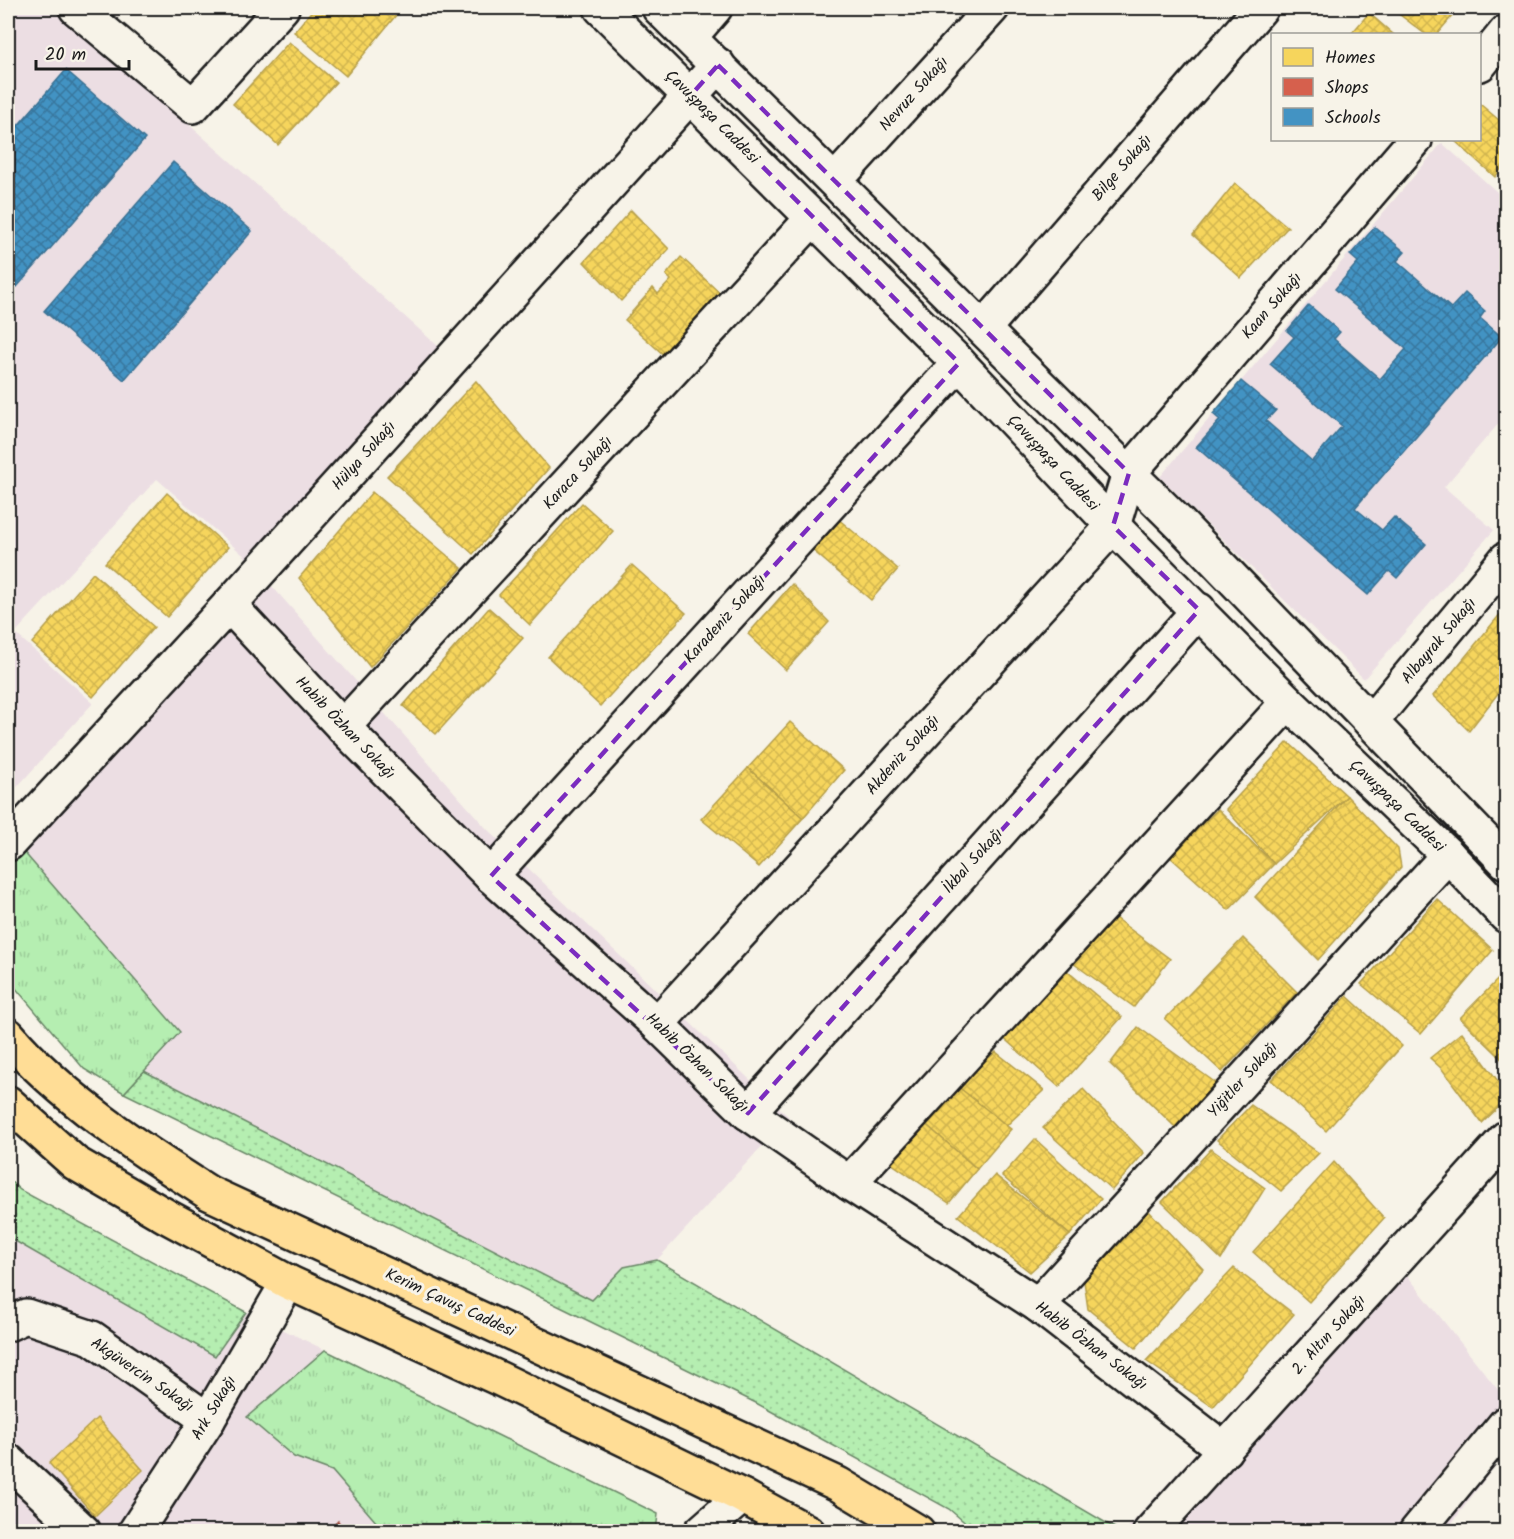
<svg xmlns="http://www.w3.org/2000/svg" width="1514" height="1539" font-family="Kalam,sans-serif">
<style>
.built{fill:#ecdee3}
.grass{fill:url(#grass-dots);stroke:#688566;stroke-width:1.5}
.park{fill:url(#park-tufts);stroke:#688566;stroke-width:1.5}
.homes{fill:url(#homes-cross-hatch);stroke:#b59e49;stroke-width:1.5}
.shops{fill:url(#shops-cross-hatch);stroke:#9e4c3e;stroke-width:1.5}
.schools{fill:url(#schools-cross-hatch);stroke:#376f91;stroke-width:1.5}
.lines{fill:none;stroke-linecap:round;stroke-linejoin:round}
.street-casing{stroke:#1c1c1c;stroke-width:38}
.secondary-casing{stroke:#1c1c1c;stroke-width:38}
.primary-casing{stroke:#1c1c1c;stroke-width:38}
.street{stroke:#f7f3e8;stroke-width:33}
.secondary{stroke:#f7f3e8;stroke-width:33}
.primary{stroke:#ffdd96;stroke-width:33}
.marked{fill:none;stroke:#7b2cbf;stroke-width:4.5;stroke-dasharray:12 8;stroke-linejoin:round}
.labels{text-anchor:middle;dominant-baseline:central;stroke-width:6;stroke-linejoin:round;paint-order:stroke}
.street-label{font-size:16px;fill:#1c1c1c;stroke:#f7f3e8}
</style>
<defs>
<pattern id="grass-dots" width="8" height="8" patternUnits="userSpaceOnUse" patternTransform="scale(1.5)"><rect width="8" height="8" fill="#b5eeb1"/><path d="M2 2h.1M6 6h.1" fill="none" stroke="#9bcc98" stroke-width="1.8" stroke-linecap="round"/></pattern>
<pattern id="park-tufts" width="24" height="20" patternUnits="userSpaceOnUse" patternTransform="scale(1.5)"><rect width="24" height="20" fill="#b5eeb1"/><path d="M3 7l-1-3M5 7V3M7 7l1-3M15 17l-1-3M17 17v-4M19 17l1-3" fill="none" stroke="#9bcc98"/></pattern>
<pattern id="homes-cross-hatch" width="8" height="8" patternUnits="userSpaceOnUse" patternTransform="scale(1.5)"><rect width="8" height="8" fill="#f6d55c"/><path d="M0 0l8 8M0 8l8-8" fill="none" stroke="#d2b64f"/></pattern>
<pattern id="shops-cross-hatch" width="8" height="8" patternUnits="userSpaceOnUse" patternTransform="scale(1.5)"><rect width="8" height="8" fill="#d6604d"/><path d="M0 0l8 8M0 8l8-8" fill="none" stroke="#ad4e3f"/></pattern>
<pattern id="schools-cross-hatch" width="8" height="8" patternUnits="userSpaceOnUse" patternTransform="scale(1.5)"><rect width="8" height="8" fill="#4393c3"/><path d="M0 0l8 8M0 8l8-8" fill="none" stroke="#37779e"/></pattern>
</defs>
<rect width="100%" height="100%" fill="#f7f3e8"/>
<filter id="ink" filterUnits="userSpaceOnUse"><feTurbulence type="fractalNoise" baseFrequency=".0167" numOctaves="2"/><feDisplacementMap in="SourceGraphic" scale="12" xChannelSelector="R" yChannelSelector="G"/><feConvolveMatrix kernelMatrix="1 2 1 2 8 2 1 2 1" color-interpolation-filters="sRGB"/></filter>
<g filter="url(#ink)">
<g class="built">
<polygon points="8,8 58,8 439,347 249,560 157,479 15,633 93,703 8,797"/>
<polygon points="1442,143 1506,200 1506,415 1444,487 1494,530 1364,679 1160,477"/>
<polygon points="263,576 487,829 789,1117 657,1260 624,1267 593,1300 144,1071 180,1032 22,850"/>
<polygon points="8,1237 215,1355 247,1312 325,1350 247,1418 294,1457 332,1471 377,1523 389,1531 8,1531"/>
<polygon points="1383,1245 1506,1400 1506,1451 1446,1531 1124,1532"/>
</g>
<g class="grass">
<polygon points="144,1071 592,1300 624,1267 657,1260 1120,1531 975,1531 949,1509 756,1403 124,1093"/>
<polygon points="8,1179 20,1190 246,1312 215,1356 8,1237"/>
</g>
<g class="park">
<polygon points="22,850 180,1032 124,1093 84,1069 8,979 8,865"/>
<polygon points="325,1350 658,1514 656,1531 389,1531 377,1523 332,1471 294,1457 247,1417"/>
</g>
<g class="homes">
<polygon points="314,8 402,8 346,76 294,32"/>
<polygon points="1391,8 1459,8 1437,34 1425,34"/>
<polygon points="1369,13 1393,34 1351,34"/>
<polygon points="289,42 336,82 278,145 233,104"/>
<polygon points="1480,104 1506,126 1506,163 1495,177 1454,140 1480,140"/>
<polygon points="1235,183 1288,227 1241,278 1193,235"/>
<polygon points="631,210 669,249 621,301 584,262"/>
<polygon points="681,257 723,296 666,357 625,320 653,288 658,294 671,280 666,275"/>
<polygon points="476,381 549,468 473,554 387,476"/>
<polygon points="372,492 462,568 370,667 299,578"/>
<polygon points="167,493 228,547 167,617 105,563"/>
<polygon points="582,503 613,531 530,625 499,595"/>
<polygon points="837,518 898,569 871,600 811,549"/>
<polygon points="632,565 686,613 600,706 548,657"/>
<polygon points="93,573 154,627 93,697 32,643"/>
<polygon points="792,584 829,622 786,670 748,634"/>
<polygon points="1506,607 1506,683 1469,731 1433,696"/>
<polygon points="489,608 523,638 436,734 403,706"/>
<polygon points="790,722 844,770 803,818 748,768"/>
<polygon points="1288,742 1347,796 1274,864 1226,809"/>
<polygon points="748,768 803,818 759,867 701,819"/>
<polygon points="1347,796 1398,849 1401,867 1318,960 1255,897"/>
<polygon points="1218,809 1274,864 1229,910 1169,856"/>
<polygon points="1437,899 1493,950 1421,1034 1361,984"/>
<polygon points="1111,915 1170,959 1134,1007 1070,961"/>
<polygon points="1243,938 1297,992 1222,1072 1165,1019"/>
<polygon points="1066,970 1122,1017 1059,1087 999,1034"/>
<polygon points="1506,971 1506,1047 1498,1055 1460,1018"/>
<polygon points="1347,996 1402,1046 1326,1131 1271,1080"/>
<polygon points="1138,1027 1216,1083 1175,1127 1110,1064"/>
<polygon points="1462,1032 1506,1092 1506,1100 1482,1123 1442,1069 1430,1058"/>
<polygon points="1506,1047 1506,1064 1498,1055"/>
<polygon points="996,1052 1044,1090 1005,1127 956,1085"/>
<polygon points="956,1085 1011,1129 977,1169 922,1121"/>
<polygon points="1083,1089 1144,1153 1112,1190 1043,1128"/>
<polygon points="1251,1105 1319,1153 1281,1191 1217,1140"/>
<polygon points="922,1121 977,1169 949,1203 888,1161"/>
<polygon points="1035,1139 1101,1199 1070,1235 1002,1176"/>
<polygon points="1211,1149 1265,1188 1221,1259 1162,1202"/>
<polygon points="1334,1162 1384,1218 1309,1302 1253,1252"/>
<polygon points="995,1175 1070,1235 1030,1272 958,1216"/>
<polygon points="1147,1209 1203,1269 1136,1348 1088,1309 1083,1274"/>
<polygon points="1234,1268 1294,1314 1213,1407 1146,1361"/>
<polygon points="97,1418 143,1470 95,1516 49,1463"/>
</g>
<polygon class="shops" points="338,1521 346,1532 327,1532"/>
<g class="schools">
<polygon points="66,70 145,139 17,287 8,279 8,137"/>
<polygon points="173,162 252,231 124,380 44,311"/>
<polygon points="1375,227 1405,252 1397,261 1451,308 1465,293 1485,311 1480,318 1502,337 1355,508 1382,530 1394,517 1426,544 1397,578 1389,571 1368,595 1196,447 1220,420 1213,414 1241,381 1276,410 1266,421 1312,461 1342,426 1270,364 1294,337 1287,331 1309,305 1340,332 1334,339 1380,379 1406,349 1335,289 1358,262 1350,255"/>
</g>
<g class="lines">
<g class="street-casing">
<g id="street">
<polyline points="76,8 193,106 282,8"/>
<polyline points="690,37 715,8"/>
<polyline points="1480,64 1506,32"/>
<polyline points="835,181 992,8"/>
<polyline points="984,328 1261,8"/>
<polyline points="229,605 343,727 491,876 657,1024 748,1113 849,1183 1038,1305 1225,1450"/>
<polyline points="1371,722 1506,559"/>
<polyline points="343,727 813,218"/>
<polyline points="8,844 229,605 718,65"/>
<polyline points="491,876 959,363"/>
<polyline points="657,1024 1113,526 1129,473 1415,140"/>
<polyline points="748,1113 1199,610"/>
<polyline points="849,1183 1288,702"/>
<polyline points="1038,1305 1448,855"/>
<polyline points="8,1324 26,1316 92,1338 208,1420"/>
<polyline points="8,1461 84,1532"/>
<polyline points="135,1532 208,1420 288,1282"/>
<polyline points="701,1532 742,1496"/>
<polyline points="1150,1532 1506,1138"/>
<polyline points="1416,1532 1506,1423"/>
</g>
</g>
<g class="secondary-casing">
<g id="secondary">
<polyline points="601,8 959,363 1113,526 1288,702 1448,855 1506,916"/>
<polyline points="659,8 1178,522 1506,862"/>
</g>
</g>
<g class="primary-casing">
<g id="primary">
<path d="M8 1035C60 1097 141 1150 209 1193L838 1484 918 1532"/>
<polyline points="8,1103 75,1163 166,1216 288,1282 500,1379 742,1496 808,1532"/>
</g>
</g>
<use href="#street" class="street"/>
<use href="#secondary" class="secondary"/>
<use href="#primary" class="primary"/>
</g>
</g>
<path class="marked" d="M718 65 1129 473 1113 526 1199 610 748 1113 491 876 959 363 691 95Z"/>
<g class="labels">
<g class="street-label">
<text transform="translate(914 94) rotate(-48)">Nevruz Sokağı</text>
<text transform="translate(712 117) rotate(45)">Çavuşpaşa Caddesi</text>
<text transform="translate(1122 168) rotate(-49)">Bilge Sokağı</text>
<text transform="translate(1272 306) rotate(-49)">Kaan Sokağı</text>
<text transform="translate(364 456) rotate(-48)">Hülya Sokağı</text>
<text transform="translate(1053 463) rotate(47)">Çavuşpaşa Caddesi</text>
<text transform="translate(578 473) rotate(-47)">Karaca Sokağı</text>
<text transform="translate(725 619) rotate(-48)">Karadeniz Sokağı</text>
<text transform="translate(1439 641) rotate(-50)">Albayrak Sokağı</text>
<text transform="translate(345 728) rotate(46)">Habib Özhan Sokağı</text>
<text transform="translate(903 755) rotate(-48)">Akdeniz Sokağı</text>
<text transform="translate(1397 806) rotate(44)">Çavuşpaşa Caddesi</text>
<text transform="translate(973 861) rotate(-48)">İkbal Sokağı</text>
<text transform="translate(697 1063) rotate(44)">Habib Özhan Sokağı</text>
<text transform="translate(1243 1080) rotate(-48)">Yiğitler Sokağı</text>
<text transform="translate(450 1303) rotate(25)">Kerim Çavuş Caddesi</text>
<text transform="translate(1329 1335) rotate(-48)">2. Altın Sokağı</text>
<text transform="translate(1091 1346) rotate(37)">Habib Özhan Sokağı</text>
<text transform="translate(142 1375) rotate(34)">Akgüvercin Sokağı</text>
<text transform="translate(214 1408) rotate(-59)">Ark Sokağı</text>
</g>
</g>
<rect width="1514" height="1539" fill="none" stroke="#f7f3e8" stroke-width="30"/>
<rect x="15" y="15" width="1484" height="1509" fill="none" stroke="#1c1c1c" stroke-width="2" filter="url(#ink)"/>
<rect x="1271" y="33" width="210" height="108" fill="#f7f3e8" stroke="#9f9d96" stroke-width="1.5"/>
<rect x="1283" y="48" width="30" height="18" fill="#f6d55c" stroke="#9f9d96" stroke-width="1.5"/>
<text x="1325" y="63" font-size="18" fill="#1c1c1c">Homes</text>
<rect x="1283" y="78" width="30" height="18" fill="#d6604d" stroke="#9f9d96" stroke-width="1.5"/>
<text x="1325" y="93" font-size="18" fill="#1c1c1c">Shops</text>
<rect x="1283" y="108" width="30" height="18" fill="#4393c3" stroke="#9f9d96" stroke-width="1.5"/>
<text x="1325" y="123" font-size="18" fill="#1c1c1c">Schools</text>
<path d="M36 60v9h93v-9" fill="none" stroke="#1c1c1c" stroke-width="3"/>
<text x="45" y="60" font-size="18" fill="#1c1c1c" stroke="#f7f3e8" stroke-width="4.5" paint-order="stroke">20 m</text>
</svg>
